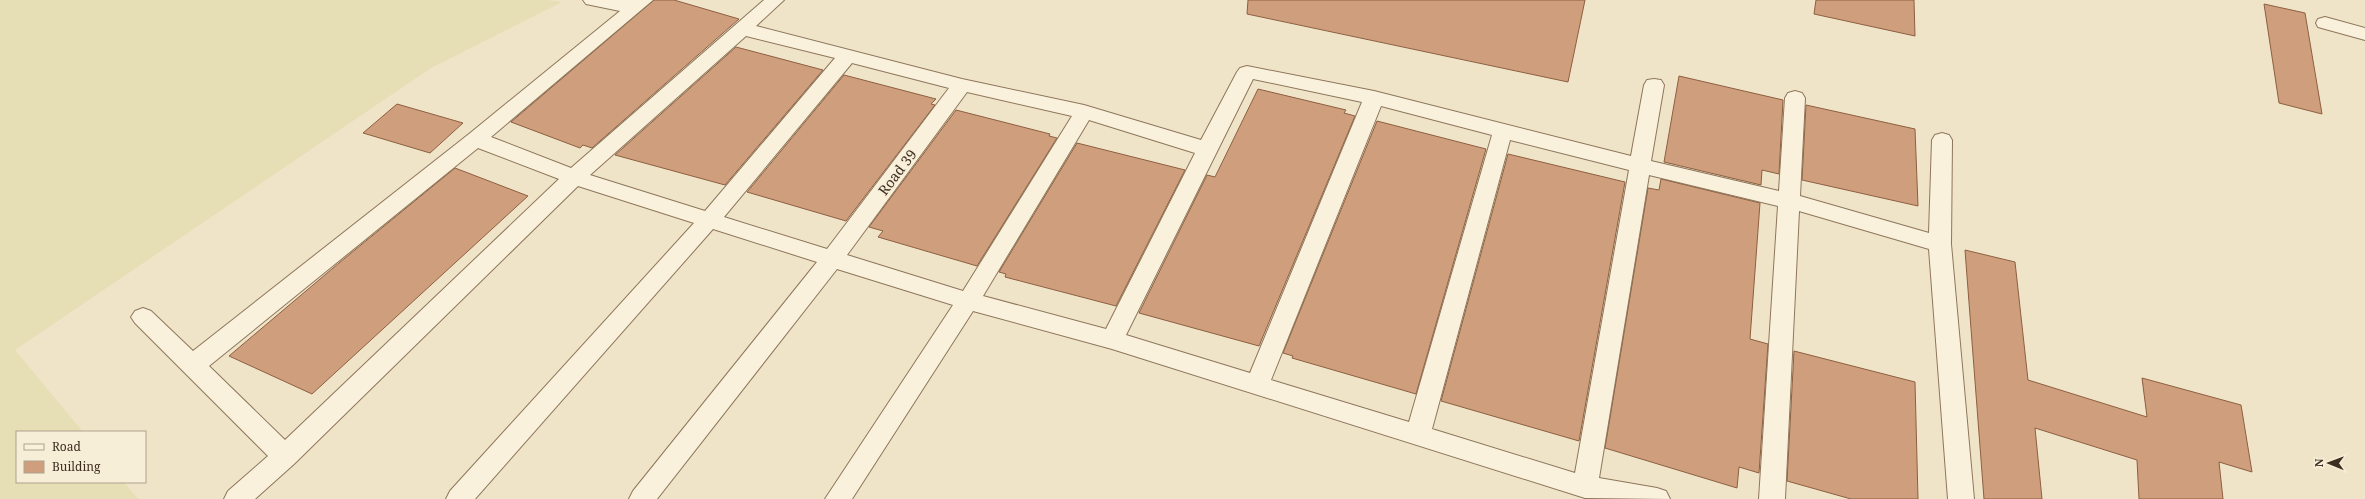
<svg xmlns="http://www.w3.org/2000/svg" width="2365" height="499" font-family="'Noto Serif',serif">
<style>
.farmland{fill:#e6deb5}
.building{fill:#cf9f7d;stroke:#8d5f41}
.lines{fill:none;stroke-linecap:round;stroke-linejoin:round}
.street-casing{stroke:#8d765c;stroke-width:2}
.street{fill:#faf1dc;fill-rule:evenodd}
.labels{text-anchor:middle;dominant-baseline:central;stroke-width:3.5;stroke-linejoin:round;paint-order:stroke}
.street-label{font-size:14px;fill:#3d2e20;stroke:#f7eed8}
</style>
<rect width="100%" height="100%" fill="#f0e4c8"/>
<polygon class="farmland" points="0,0 546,0 562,2 431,68 15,350 83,432 17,432 17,482 124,482 138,499 0,499"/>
<g class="building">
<polygon points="654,0 674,0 739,19 592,148 583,145 580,148 511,122"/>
<polygon points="1248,0 1585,0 1568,82 1247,14"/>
<polygon points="1816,0 1914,0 1915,36 1814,14"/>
<polygon points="2264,4 2305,13 2322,114 2279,103"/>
<polygon points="736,47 823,70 725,185 615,155"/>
<polygon points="844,75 936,99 931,104 935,105 846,221 747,192"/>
<polygon points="1679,76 1783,100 1779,174 1762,170 1761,185 1664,162"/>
<polygon points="1258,89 1346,110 1344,113 1355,116 1259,346 1139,313 1207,175 1215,177"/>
<polygon points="397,104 463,123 430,153 363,133"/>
<polygon points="1806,105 1915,129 1918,206 1802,180"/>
<polygon points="956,110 1050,134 1049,136 1057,138 977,266 878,237 883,231 869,227"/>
<polygon points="1377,121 1486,149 1416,394 1292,358 1293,356 1283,353"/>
<polygon points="1077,143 1185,170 1116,306 1005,277 1006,274 999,272"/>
<polygon points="1508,154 1625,182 1579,441 1441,401"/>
<polygon points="455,168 528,196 312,394 229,356 339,263"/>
<polygon points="1661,179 1760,203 1750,339 1768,344 1759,473 1739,467 1737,488 1605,448 1648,188 1659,190"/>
<polygon points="1965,250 2015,262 2028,380 2147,417 2142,378 2241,405 2252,472 2219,462 2223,499 2139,499 2137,460 2035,428 2042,499 1984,499"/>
<polygon points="1794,351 1915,382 1918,499 1851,499 1787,481"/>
</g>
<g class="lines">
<g class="street-casing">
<g id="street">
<path d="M583 0H653L491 137 571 168 764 0H784L756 26 962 79 1084 105 1201 140 1237 72 1240 68 1247 66 1374 91 1631 156 1644 85 1647 80 1654 79 1661 80 1664 85 1651 161 1779 191 1785 98 1788 93 1795 91 1802 93 1805 98 1800 196 1929 233 1932 140 1935 135 1942 133 1949 135 1952 140 1951 244 1974 499H1948L1929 249 1799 211 1785 499H1759L1778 206 1649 175 1599 478 1657 488 1666 491 1670 499 1585 498 1112 349 973 311 852 499H825L953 305 837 269 657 499H629L633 491 817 262 713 229 475 499H446L450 491 694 223 578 186 294 464 255 499H224L228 491 268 456 135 323 131 317 135 311 143 308 151 311 193 351 469 134 620 11 586 4ZM746 36 835 58 705 211 590 175ZM852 63 949 88 827 249 724 217ZM1253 79 1362 102 1250 373 1126 335ZM967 92 1072 116 963 291 847 255ZM1381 106 1492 135 1409 422 1271 380ZM1089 120 1195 153 1106 329 983 296ZM1510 140 1629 170 1575 473 1432 429ZM478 148 559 179 285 440 209 366Z"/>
<polygon points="2325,17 2365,28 2365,40 2318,27 2316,23 2318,19"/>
</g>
</g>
<use href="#street" class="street"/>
</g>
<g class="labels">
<g class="street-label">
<text transform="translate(897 172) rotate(-53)">Road 39</text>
</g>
</g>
<rect x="16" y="431" width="130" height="52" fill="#f7eed8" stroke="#ada18e"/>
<rect x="24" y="444" width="20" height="6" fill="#faf1dc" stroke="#ada18e"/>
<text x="52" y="451" font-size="12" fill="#3d2e20">Road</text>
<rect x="24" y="461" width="20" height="12" fill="#cf9f7d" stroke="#ada18e"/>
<text x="52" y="471" font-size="12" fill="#3d2e20">Building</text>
<g transform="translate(2329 463) rotate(271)" stroke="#f7eed8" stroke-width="3" paint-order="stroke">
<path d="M0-3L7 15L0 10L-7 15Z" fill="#3d2e20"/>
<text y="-6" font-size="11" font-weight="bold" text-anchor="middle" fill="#3d2e20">N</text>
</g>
</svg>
